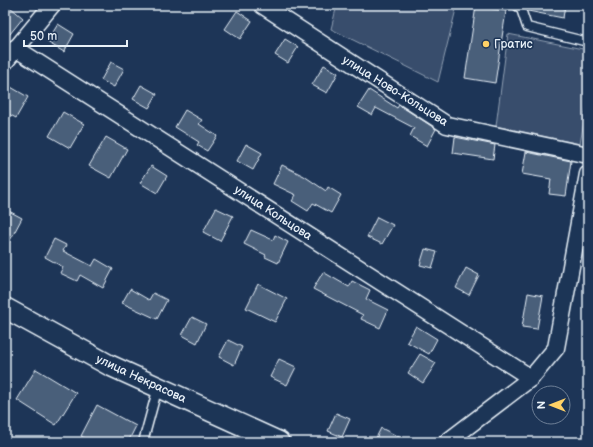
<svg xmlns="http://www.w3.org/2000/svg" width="593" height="447" font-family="'Balsamiq Sans',sans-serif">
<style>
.green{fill:#374d6c;stroke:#909fb2}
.building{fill:#495e7a;stroke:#e8f1f8}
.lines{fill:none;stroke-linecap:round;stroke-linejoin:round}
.service-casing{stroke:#e8f1f8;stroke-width:11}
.minor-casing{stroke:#e8f1f8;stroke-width:19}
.tertiary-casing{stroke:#e8f1f8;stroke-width:23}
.service{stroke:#1d3557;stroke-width:8}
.minor{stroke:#1d3557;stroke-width:16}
.tertiary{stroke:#1d3557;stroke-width:20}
.poi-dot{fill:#ffd166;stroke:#1d3557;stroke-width:1.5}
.labels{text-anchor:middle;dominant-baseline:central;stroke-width:3;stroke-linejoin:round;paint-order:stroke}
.poi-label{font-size:12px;fill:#e8f1f8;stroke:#1d3557;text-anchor:start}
.street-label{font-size:12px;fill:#e8f1f8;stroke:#1d3557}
</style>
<rect width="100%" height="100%" fill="#1d3557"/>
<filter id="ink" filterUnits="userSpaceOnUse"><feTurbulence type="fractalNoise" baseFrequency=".025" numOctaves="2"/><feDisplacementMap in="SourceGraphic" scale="8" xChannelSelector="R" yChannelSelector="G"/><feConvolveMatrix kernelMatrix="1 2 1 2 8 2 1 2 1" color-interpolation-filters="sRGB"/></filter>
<g filter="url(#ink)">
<g class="green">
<polygon points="337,5 457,5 438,82 331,29"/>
<polygon points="508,34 588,50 588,98 580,144 496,126"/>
</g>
<g class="building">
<polygon points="525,5 565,5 563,18 528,11"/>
<polygon points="476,6 506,11 495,83 465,78"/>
<polygon points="10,7 23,18 5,40 5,13"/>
<polygon points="237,11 252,21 240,39 225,29"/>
<polygon points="58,24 74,34 64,52 47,42"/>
<polygon points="285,39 298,47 288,63 275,55"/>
<polygon points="111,62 124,69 114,87 101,80"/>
<polygon points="324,65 338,73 327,93 312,85"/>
<polygon points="141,85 157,94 149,108 133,99"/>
<polygon points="9,86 28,97 16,118 5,112 5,93"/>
<polygon points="369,90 397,108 399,105 436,129 427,146 410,136 414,128 376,108 372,115 358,107"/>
<polygon points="185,110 202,120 199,124 217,136 207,151 197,145 199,142 175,127"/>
<polygon points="63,112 84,124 70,148 49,136"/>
<polygon points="106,137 127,149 111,178 89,166"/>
<polygon points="455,137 495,145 493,159 453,153"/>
<polygon points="246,144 262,153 253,170 237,161"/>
<polygon points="526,152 571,161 566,196 549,194 551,179 522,174"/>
<polygon points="282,165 304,176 326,191 328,187 341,195 331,213 313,203 308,211 292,201 296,195 273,184"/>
<polygon points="151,166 167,176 157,193 140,183"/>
<polygon points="216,208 233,216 220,241 203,232"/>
<polygon points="5,209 22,218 5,250"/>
<polygon points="377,217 393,225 382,244 367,237"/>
<polygon points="251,230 273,240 275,235 288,242 278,263 265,257 266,255 244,244"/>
<polygon points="54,239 66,245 63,251 92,266 96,259 113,269 103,288 80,275 77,281 60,273 63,267 45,257"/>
<polygon points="425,249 437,252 432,268 420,265"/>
<polygon points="466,268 479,275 469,295 456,288"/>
<polygon points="323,272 349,287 352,281 370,290 366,299 388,310 380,328 361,319 363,315 313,289"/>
<polygon points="258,284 287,299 275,322 246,308"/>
<polygon points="130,289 149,300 153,293 167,300 157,319 122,303"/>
<polygon points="528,293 543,296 537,329 522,327"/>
<polygon points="192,317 206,324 197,343 182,335"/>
<polygon points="416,326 437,339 429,354 407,342"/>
<polygon points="228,340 242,347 234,365 219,357"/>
<polygon points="420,354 436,363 423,383 408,373"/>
<polygon points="279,359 296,367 287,385 270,377"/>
<polygon points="36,369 76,393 56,425 17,400"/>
<polygon points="97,405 136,426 128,442 92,442 81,436"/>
<polygon points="336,413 350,419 342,437 328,431"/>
<polygon points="381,428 409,442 374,442"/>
</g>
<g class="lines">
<g class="service-casing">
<g id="service">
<polyline points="516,5 521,9 527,27 588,42"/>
<polyline points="143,442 158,387"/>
</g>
</g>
<g class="minor-casing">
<g id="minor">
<polyline points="262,5 447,125 588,155"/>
<polyline points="15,48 531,378"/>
<polyline points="5,62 52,5"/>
<polyline points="447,442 531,378 556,348 588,174"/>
</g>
</g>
<g class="tertiary-casing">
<polyline id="tertiary" points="5,308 109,365 279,442"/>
</g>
<use href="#service" class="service"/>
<use href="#minor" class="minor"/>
<use href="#tertiary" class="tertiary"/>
</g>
</g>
<circle class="poi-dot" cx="486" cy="44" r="4"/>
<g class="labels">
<g class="poi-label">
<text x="494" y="44">Гратис</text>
</g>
<g class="street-label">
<text transform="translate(395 91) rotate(32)">улица Ново-Кольцова</text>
<text transform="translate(273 213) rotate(33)">улица Кольцова</text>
<text transform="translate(141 379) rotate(25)">улица Некрасова</text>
</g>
</g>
<rect width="593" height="447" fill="none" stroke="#1d3557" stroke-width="20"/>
<rect x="10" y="10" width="573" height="427" fill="none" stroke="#e8f1f8" stroke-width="1.5" filter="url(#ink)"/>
<g transform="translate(551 405) rotate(270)"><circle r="19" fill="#1d3557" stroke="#6e8097"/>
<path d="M0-3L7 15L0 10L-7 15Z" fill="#ffd166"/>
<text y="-6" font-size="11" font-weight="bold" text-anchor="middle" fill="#e8f1f8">N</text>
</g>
<path d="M24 40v6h103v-6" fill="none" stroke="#e8f1f8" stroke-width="2"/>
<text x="30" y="40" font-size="12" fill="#e8f1f8" stroke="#1d3557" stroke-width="3" paint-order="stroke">50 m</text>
</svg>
